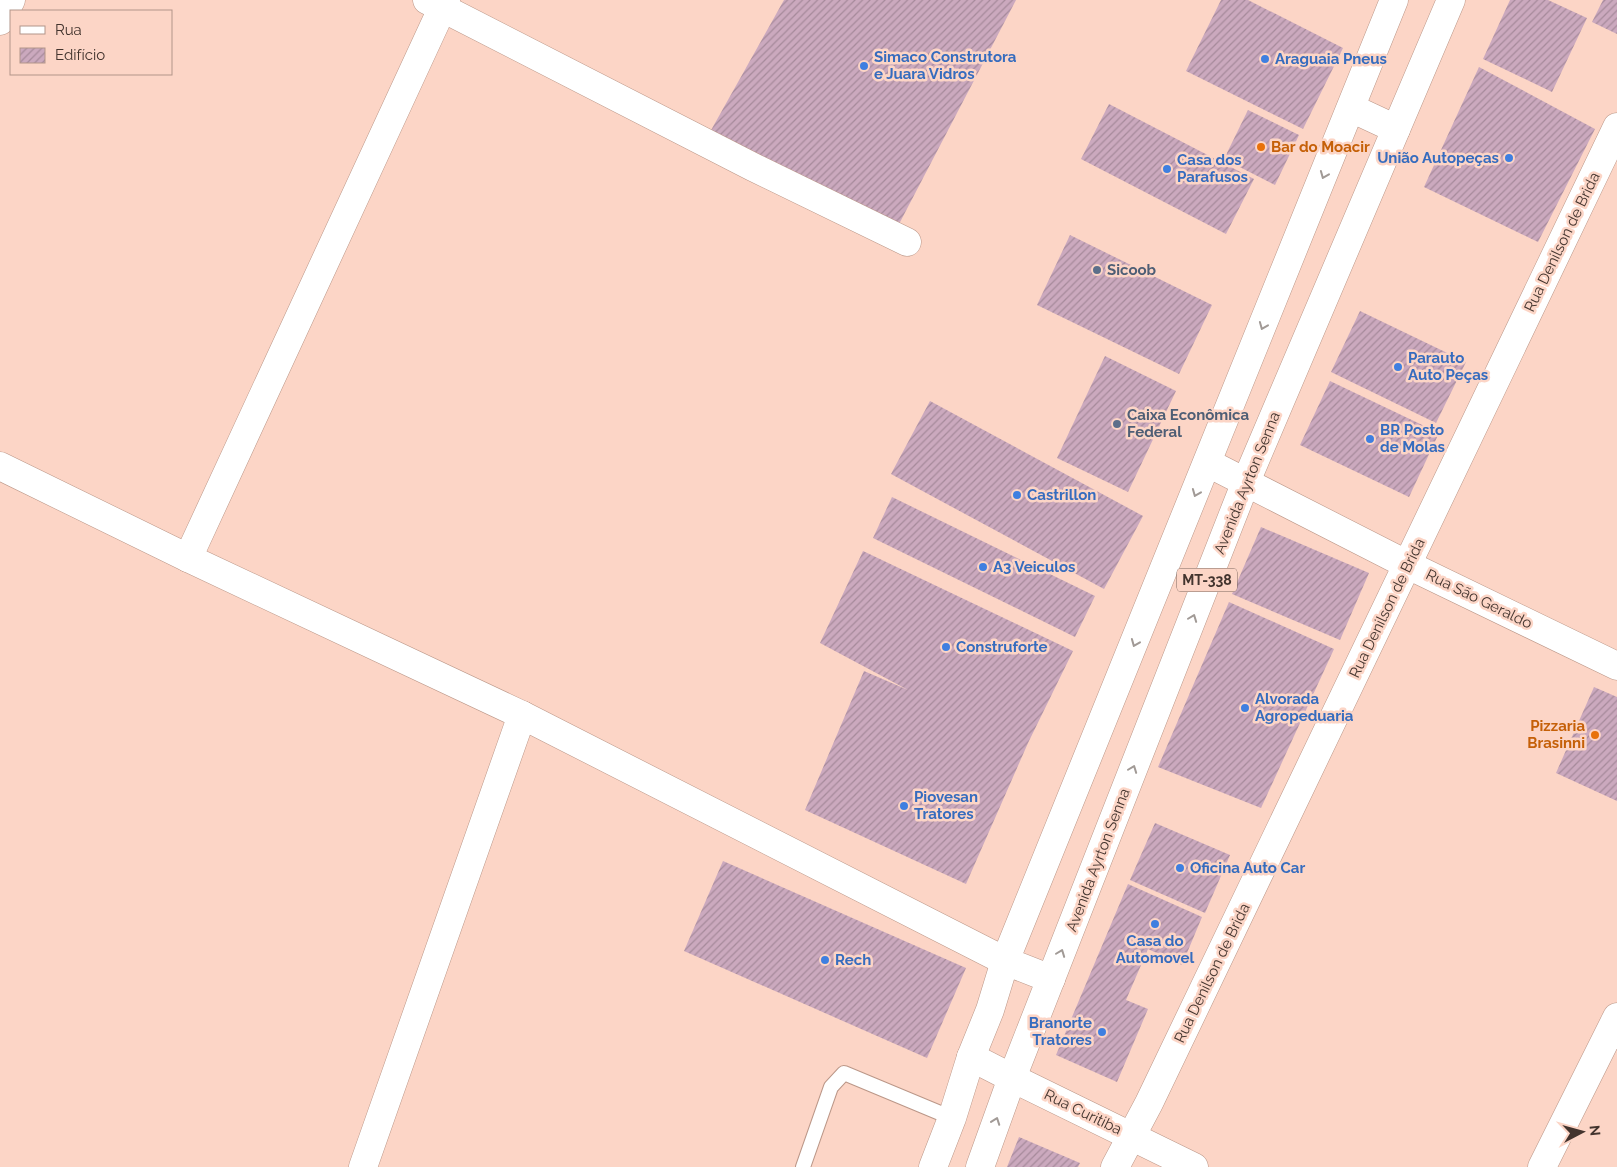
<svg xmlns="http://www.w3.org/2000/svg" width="1617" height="1167" font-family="Raleway,sans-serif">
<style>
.building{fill:url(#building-hatch)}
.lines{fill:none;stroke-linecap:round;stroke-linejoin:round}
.lane-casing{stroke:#bb9788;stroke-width:16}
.street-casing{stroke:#bb9788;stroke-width:29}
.primary-casing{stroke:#bb9788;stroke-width:29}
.lane{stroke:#fff;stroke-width:14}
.street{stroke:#fff;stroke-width:28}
.primary{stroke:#fff;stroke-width:28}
.oneway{stroke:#a19a96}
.shop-dot{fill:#3f7fe0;stroke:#fcd5c6;stroke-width:2}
.food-dot{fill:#e8710a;stroke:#fcd5c6;stroke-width:2}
.service-dot{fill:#5c6f8a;stroke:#fcd5c6;stroke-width:2}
.labels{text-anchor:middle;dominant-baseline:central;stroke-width:5;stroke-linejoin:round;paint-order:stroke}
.shield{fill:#fcd5c6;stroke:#7a645c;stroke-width:1}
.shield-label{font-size:14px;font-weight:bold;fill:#43342e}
.shop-label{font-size:15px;font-weight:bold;fill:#366cbe;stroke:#fcd5c6;text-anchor:start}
.food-label{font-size:15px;font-weight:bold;fill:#c56008;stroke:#fcd5c6;text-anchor:start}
.street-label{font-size:15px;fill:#43342e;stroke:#fcd5c6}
.service-label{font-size:15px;font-weight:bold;fill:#4e5e75;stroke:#fcd5c6;text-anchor:start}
</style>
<defs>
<pattern id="building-hatch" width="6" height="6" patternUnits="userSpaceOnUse" patternTransform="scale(1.25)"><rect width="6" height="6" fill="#cba9be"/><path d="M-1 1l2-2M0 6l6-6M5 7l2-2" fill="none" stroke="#a68a9b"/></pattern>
</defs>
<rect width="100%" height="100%" fill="#fcd5c6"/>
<g class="building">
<polygon points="784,0 1016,0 898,226 710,132"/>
<polygon points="1221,0 1248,0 1343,48 1303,129 1186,71"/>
<polygon points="1510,0 1548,0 1587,18 1552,92 1483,59"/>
<polygon points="1603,0 1617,0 1617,34 1592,22"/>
<polygon points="1479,67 1595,129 1538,242 1424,187"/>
<polygon points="1109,104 1254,179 1226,234 1081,159"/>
<polygon points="1248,110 1299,135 1275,185 1224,159"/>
<polygon points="1070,235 1212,305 1179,374 1037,305"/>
<polygon points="1360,311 1466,362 1436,423 1331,372"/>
<polygon points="1105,356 1176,391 1128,492 1057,458"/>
<polygon points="1330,381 1439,433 1409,497 1300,445"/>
<polygon points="930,401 1143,516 1104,589 891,474"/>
<polygon points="892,497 1095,596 1075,637 873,538"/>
<polygon points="1261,527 1369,573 1340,640 1232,594"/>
<polygon points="863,551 1073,651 1028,743 966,884 805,810 864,671 908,690 820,643"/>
<polygon points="1229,602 1334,649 1261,808 1158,767"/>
<polygon points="1594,687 1617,697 1617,801 1556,773"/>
<polygon points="1155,823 1230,855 1205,913 1130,880"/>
<polygon points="723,861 966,968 927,1058 684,951"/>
<polygon points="1128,884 1202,917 1182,965 1148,949 1126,1000 1148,1009 1117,1082 1056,1055"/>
<polygon points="1019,1137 1080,1163 1078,1167 1007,1167"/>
</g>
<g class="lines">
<g class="lane-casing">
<polyline id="lane" points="803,1167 831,1087 844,1073 952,1118"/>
</g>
<g class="street-casing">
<g id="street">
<polyline points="427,0 753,167 907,242"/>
<polyline points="0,21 11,0"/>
<polyline points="1208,463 1408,565 1617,666"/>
<polyline points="0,466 188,558 522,715 1005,961 1051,979"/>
<polyline points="188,558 446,0"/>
<polyline points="971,1057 1012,1078 1194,1167"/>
<polyline points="363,1167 522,715"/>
<polyline points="1115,1167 1149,1103 1617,127"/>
<polyline points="1542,1167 1617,1017"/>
</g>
</g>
<g class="primary-casing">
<g id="primary">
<polyline points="1351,108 1396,129"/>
<polyline points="933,1167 952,1118 971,1057 990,1010 1005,961 1394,0"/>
<polyline points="980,1167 1012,1078 1245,484 1451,0"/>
</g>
</g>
<use href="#lane" class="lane"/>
<use href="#street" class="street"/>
<use href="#primary" class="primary"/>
</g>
<defs><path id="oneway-chevron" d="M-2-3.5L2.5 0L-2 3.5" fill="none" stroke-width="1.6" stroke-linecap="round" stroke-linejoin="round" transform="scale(1.25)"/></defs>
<g class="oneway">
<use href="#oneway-chevron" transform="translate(1324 175) rotate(112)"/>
<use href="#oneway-chevron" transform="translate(1263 326) rotate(112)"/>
<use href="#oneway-chevron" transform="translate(1196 493) rotate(112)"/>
<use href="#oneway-chevron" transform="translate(1193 618) rotate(-69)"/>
<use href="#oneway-chevron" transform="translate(1135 643) rotate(112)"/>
<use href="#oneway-chevron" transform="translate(1133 769) rotate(-69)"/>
<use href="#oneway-chevron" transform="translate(1061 953) rotate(-69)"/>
<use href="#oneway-chevron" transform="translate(996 1121) rotate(-70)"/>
</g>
<g class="shop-dot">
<circle cx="1265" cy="59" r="5"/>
<circle cx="864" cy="66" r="5"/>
<circle cx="1509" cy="158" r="5"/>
<circle cx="1167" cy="169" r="5"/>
<circle cx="1398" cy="367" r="5"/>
<circle cx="1370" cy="439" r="5"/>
<circle cx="1017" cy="495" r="5"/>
<circle cx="983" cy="567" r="5"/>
<circle cx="946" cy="647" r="5"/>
<circle cx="1245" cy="708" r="5"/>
<circle cx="904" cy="806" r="5"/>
<circle cx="1180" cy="868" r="5"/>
<circle cx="1155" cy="924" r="5"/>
<circle cx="825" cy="960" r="5"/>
<circle cx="1102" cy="1032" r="5"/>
</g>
<g class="food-dot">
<circle cx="1261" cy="147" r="5"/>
<circle cx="1595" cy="735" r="5"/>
</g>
<g class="service-dot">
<circle cx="1097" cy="270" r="5"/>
<circle cx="1117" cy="424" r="5"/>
</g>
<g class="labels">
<rect class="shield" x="1177" y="568.5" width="60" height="23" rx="4"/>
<g class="shield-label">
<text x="1207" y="580">MT-338</text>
</g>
<g class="shop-label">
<text x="874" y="57">Simaco Construtora<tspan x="874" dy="17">e Juara Vidros</tspan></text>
<text x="1275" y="59">Araguaia Pneus</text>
<text x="1499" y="158" text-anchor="end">União Autopeças</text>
<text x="1177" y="160">Casa dos<tspan x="1177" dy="17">Parafusos</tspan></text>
<text x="1408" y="358">Parauto<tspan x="1408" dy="17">Auto Peças</tspan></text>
<text x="1380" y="430">BR Posto<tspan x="1380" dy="17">de Molas</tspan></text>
<text x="1027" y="495">Castrillon</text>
<text x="993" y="567">A3 Veiculos</text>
<text x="956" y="647">Construforte</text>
<text x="1255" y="699">Alvorada<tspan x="1255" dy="17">Agropeduaria</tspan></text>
<text x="914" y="797">Piovesan<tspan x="914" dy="17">Tratores</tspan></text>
<text x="1190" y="868">Oficina Auto Car</text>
<text x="1155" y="941" text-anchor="middle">Casa do<tspan x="1155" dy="17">Automovel</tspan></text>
<text x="835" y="960">Rech</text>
<text x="1092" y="1023" text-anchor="end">Branorte<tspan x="1092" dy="17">Tratores</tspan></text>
</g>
<g class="food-label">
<text x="1271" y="147">Bar do Moacir</text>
<text x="1585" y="726" text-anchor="end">Pizzaria<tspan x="1585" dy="17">Brasinni</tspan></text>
</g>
<g class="street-label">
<text transform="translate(1562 242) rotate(-64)">Rua Denilson de Brida</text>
<text transform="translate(1247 483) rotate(-68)">Avenida Ayrton Senna</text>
<text transform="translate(1479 599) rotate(26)">Rua São Geraldo</text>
<text transform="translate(1387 608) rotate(-64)">Rua Denilson de Brida</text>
<text transform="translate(1098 860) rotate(-69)">Avenida Ayrton Senna</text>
<text transform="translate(1212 973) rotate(-64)">Rua Denilson de Brida</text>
<text transform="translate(1083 1112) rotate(26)">Rua Curitiba</text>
</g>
<g class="service-label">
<text x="1107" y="270">Sicoob</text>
<text x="1127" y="415">Caixa Econômica<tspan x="1127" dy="17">Federal</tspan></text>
</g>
</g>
<rect x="10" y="10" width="162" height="65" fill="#fcd5c6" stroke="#b29589"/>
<rect x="20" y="26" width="25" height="8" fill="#ffffff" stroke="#b29589"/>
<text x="55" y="35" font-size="15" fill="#43342e">Rua</text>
<rect x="20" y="48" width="25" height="15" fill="url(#building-hatch)" stroke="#b29589"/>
<text x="55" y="60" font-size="15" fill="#43342e">Edifício</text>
<g transform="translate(1582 1132) rotate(84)" stroke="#fcd5c6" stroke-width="4" paint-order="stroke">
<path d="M0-4L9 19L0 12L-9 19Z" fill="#43342e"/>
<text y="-8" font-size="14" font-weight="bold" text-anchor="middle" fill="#43342e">N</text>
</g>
</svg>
